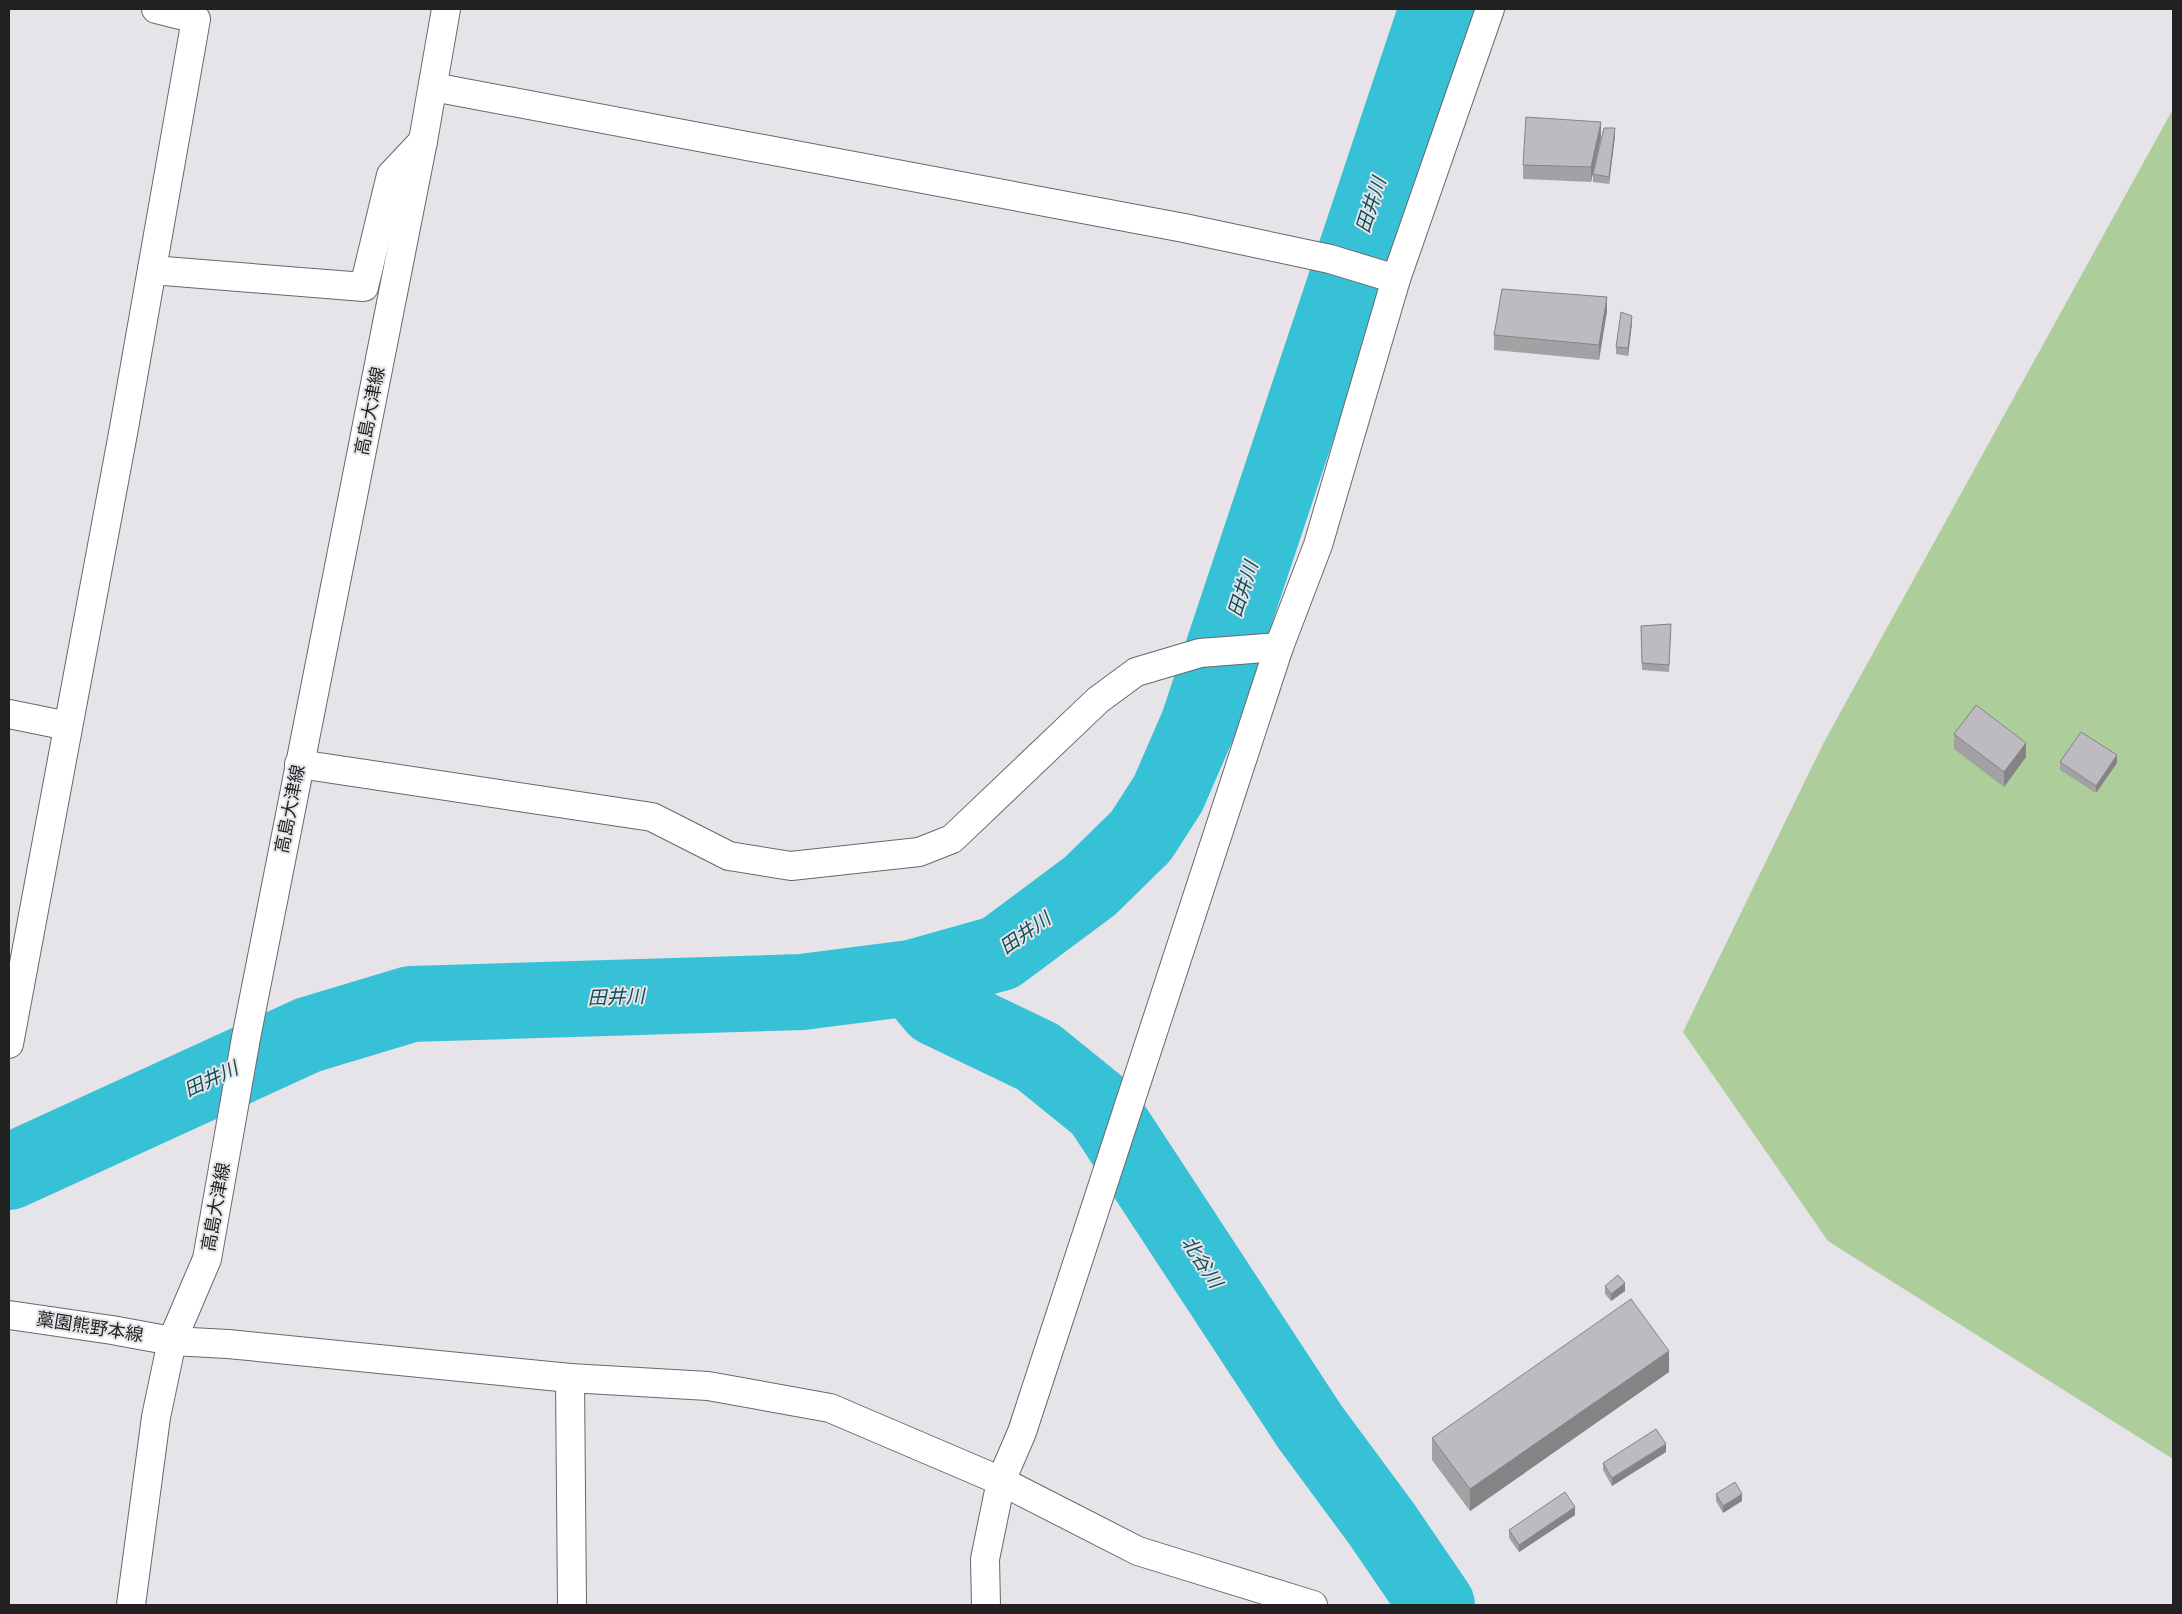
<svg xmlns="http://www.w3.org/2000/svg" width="2182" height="1614" font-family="'DM Sans','Noto Sans JP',sans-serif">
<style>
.green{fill:#adce9b}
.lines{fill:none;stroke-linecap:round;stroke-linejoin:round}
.river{stroke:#37c1d6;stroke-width:76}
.street-casing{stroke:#69676b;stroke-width:30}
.secondary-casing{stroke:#69676b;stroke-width:30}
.street{stroke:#fff;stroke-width:28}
.secondary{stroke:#fff;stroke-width:28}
.wall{fill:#a3a1a4}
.shaded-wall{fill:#848386}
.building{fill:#bdbbbf;stroke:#848386}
.labels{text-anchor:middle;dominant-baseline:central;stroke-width:4;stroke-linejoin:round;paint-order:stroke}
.street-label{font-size:18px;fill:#212122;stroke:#e6e4e8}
.water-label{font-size:19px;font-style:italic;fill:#134c55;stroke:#e6e4e8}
</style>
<rect width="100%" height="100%" fill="#e6e4e8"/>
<polygon class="green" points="2173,109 2173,1459 1828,1241 1683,1032 1824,742"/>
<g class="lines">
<g class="river">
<polyline points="911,978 936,1008 1038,1057 1101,1108 1310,1427 1381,1523 1437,1605"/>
<polyline points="9,1172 308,1035 411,1004 802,992 911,978 1000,953 1090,886 1141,836 1168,794 1198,725 1437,9"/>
</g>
<g class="street-casing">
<g id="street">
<polyline points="433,87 1184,228 1330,259 1396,279"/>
<polyline points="152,270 364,287 391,175 423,141"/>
<polyline points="9,714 68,726"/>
<polyline points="299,764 652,817 729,856 791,866 919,852 952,839 1098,700 1136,672 1200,653 1279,647"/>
<polyline points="9,1044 124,428 196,19 156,9"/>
<polyline points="570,1378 572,1605"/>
<polyline points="986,1605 985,1559 1001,1481"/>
</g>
</g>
<g class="secondary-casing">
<g id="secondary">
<polyline points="9,1315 112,1330 172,1341 228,1344 570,1378 708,1386 830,1408 1001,1481 1138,1551 1313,1605"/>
<polyline points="1001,1481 1022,1432 1279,647 1318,545 1396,279 1490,9"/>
<polyline points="131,1605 156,1417 172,1341 207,1259 246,1038 423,141 446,9"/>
</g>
</g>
<use href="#street" class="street"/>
<use href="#secondary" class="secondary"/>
</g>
<g class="wall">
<polygon points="1615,136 1609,184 1593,182 1593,174"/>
<polygon points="1601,137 1591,182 1523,179 1523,165"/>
<polygon points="1607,311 1599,360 1494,350 1494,335"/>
<polygon points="1632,323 1628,356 1616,354 1616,347"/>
<polygon points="1671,624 1669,672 1642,670 1641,626"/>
<polygon points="1954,734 2026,757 2004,787 1954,749"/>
<polygon points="2060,762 2117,763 2096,793 2060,770"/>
<polygon points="1605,1286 1625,1291 1611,1301 1605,1294"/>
<polygon points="1669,1372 1470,1511 1432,1460 1432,1438"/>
<polygon points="1666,1452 1612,1486 1603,1470 1603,1463"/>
<polygon points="1716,1494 1742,1501 1723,1513 1716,1501"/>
<polygon points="1575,1515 1519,1552 1509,1538 1509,1530"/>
</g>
<g class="shaded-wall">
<polygon points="1601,122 1601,137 1591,182 1591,167"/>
<polygon points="1615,128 1615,136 1609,184 1609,177"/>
<polygon points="1607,297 1607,311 1599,360 1599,345"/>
<polygon points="1632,316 1632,323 1628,356 1628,348"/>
<polygon points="2026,743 2026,757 2004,787 2004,772"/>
<polygon points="2117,755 2117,763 2096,793 2096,786"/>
<polygon points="1625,1283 1625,1291 1611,1301 1611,1294"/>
<polygon points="1669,1351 1669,1372 1470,1511 1470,1489"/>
<polygon points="1666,1444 1666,1452 1612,1486 1612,1478"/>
<polygon points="1742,1494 1742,1501 1723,1513 1723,1506"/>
<polygon points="1575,1507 1575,1515 1519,1552 1519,1545"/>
</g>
<g class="building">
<polygon points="1526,117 1601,122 1591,167 1523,165"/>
<polygon points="1604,128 1615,128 1609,177 1593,174"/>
<polygon points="1502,289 1607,297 1599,345 1494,335"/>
<polygon points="1621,312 1632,316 1628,348 1616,347"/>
<polygon points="1671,624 1669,665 1642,663 1641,626"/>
<polygon points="1976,705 2026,743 2004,772 1954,734"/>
<polygon points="2081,732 2117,755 2096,786 2060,762"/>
<polygon points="1618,1275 1625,1283 1611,1294 1605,1286"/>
<polygon points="1631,1299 1669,1351 1470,1489 1432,1438"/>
<polygon points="1656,1429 1666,1444 1612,1478 1603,1463"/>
<polygon points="1735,1482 1742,1494 1723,1506 1716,1494"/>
<polygon points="1565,1492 1575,1507 1519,1545 1509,1530"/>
</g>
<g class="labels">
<g class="street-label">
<text transform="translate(370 411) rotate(-79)">高島大津線</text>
<text transform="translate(290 809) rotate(-79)">高島大津線</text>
<text transform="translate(216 1207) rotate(-80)">高島大津線</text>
<text transform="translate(90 1327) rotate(9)">藁園熊野本線</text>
</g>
<g class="water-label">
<text transform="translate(1371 205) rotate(-72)">田井川</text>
<text transform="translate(1243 589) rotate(-72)">田井川</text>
<text transform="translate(1025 933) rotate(-35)">田井川</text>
<text transform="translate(616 997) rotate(-2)">田井川</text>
<text transform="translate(211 1079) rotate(-25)">田井川</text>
<text transform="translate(1202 1262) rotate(57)">北谷川</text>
</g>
</g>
<rect width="2182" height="1614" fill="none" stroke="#212122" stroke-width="20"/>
</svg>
